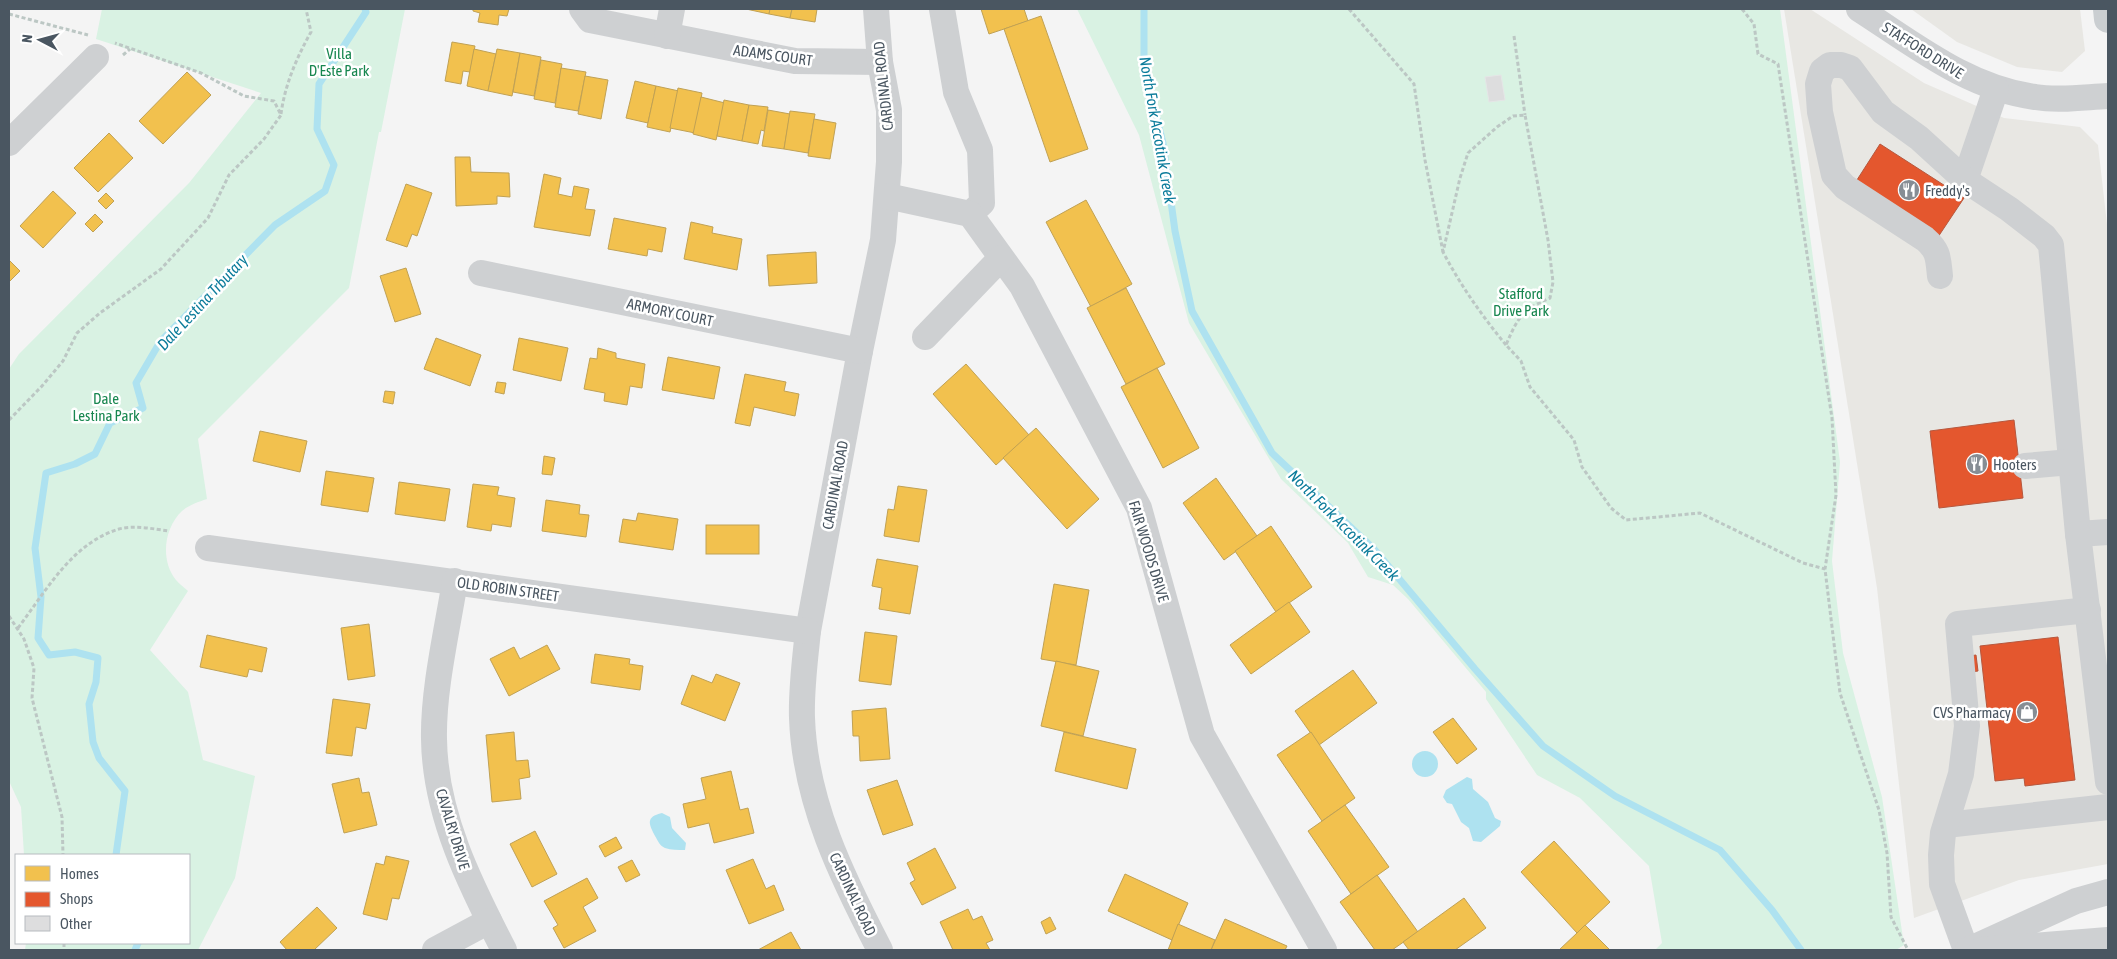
<svg xmlns="http://www.w3.org/2000/svg" width="2117" height="959" font-family="'Asap Condensed',sans-serif">
<style>
.commercial{fill:#e8e7e3}
.green{fill:#d9f2e3}
.water{fill:#aee2f0}
.homes{fill:#f2c14e;stroke:#c0a154}
.shops{fill:#e4572e;stroke:#b6573d}
.lines{fill:none;stroke-linecap:round;stroke-linejoin:round}
.stream{stroke:#aee2f0;stroke-width:7}
.building{fill:#ddddde;stroke:#e5e6e7}
.path{stroke:#bcc7c4;stroke-width:3;stroke-dasharray:4 2.5;stroke-linecap:butt}
.minor{stroke:#ced0d2;stroke-width:26}
.major{stroke:#caced1;stroke-width:28}
.labels{text-anchor:middle;dominant-baseline:central;stroke-width:5;stroke-linejoin:round;paint-order:stroke}
.street-label{font-size:15px;fill:#4a5661;stroke:#fff}
.park-label{font-size:15px;fill:#17864f;stroke:#fff}
.poi-label{font-size:15px;fill:#4a5661;stroke:#fff;text-anchor:start}
.water-label{font-size:16px;font-style:italic;fill:#0c7c9b;stroke:#fff}
</style>
<rect width="100%" height="100%" fill="#f4f4f4"/>
<g class="commercial">
<polygon points="1784,9 1810,9 1924,83 2004,118 2080,127 2098,145 2108,233 2108,864 2019,880 1914,918 1877,588"/>
<polygon points="1911,9 2080,9 2085,51 2062,72 2017,67 1957,42"/>
</g>
<g class="green">
<path d="M102 9H405L381 132H379L349 288 198 439 207 499C198 502 189 505 182 511 164 528 160 560 176 580 179 584 184 587 188 591L150 650 188 692 203 760 255 776 235 878 198 950H25L26 943H189V855H24L21 807 9 781V369L19 354 189 183 261 93 96 39Z"/>
<polygon points="1077,9 1780,9 1840,462 1832,561 1843,653 1882,797 1904,945 1896,950 1655,950 1662,943 1649,866 1580,798 1537,775 1486,699 1486,692 1408,599 1393,585 1368,577 1348,543 1281,479 1189,323 1139,135"/>
</g>
<g class="water">
<circle cx="1425" cy="764" r="13"/>
<polygon points="1467,777 1472,779 1473,789 1488,802 1495,818 1501,821 1500,826 1481,842 1473,841 1469,828 1461,822 1452,804 1447,803 1443,797 1446,790"/>
<path d="M662 813 670 817 672 828 686 843 685 850C678 850 671 850 665 848 660 846 658 841 655 836 649 824 645 817 662 813Z"/>
</g>
<g class="homes">
<polygon points="473,9 509,9 507,16 499,15 498,25 478,22 480,13 473,11"/>
<polygon points="746,9 770,9 769,14"/>
<polygon points="770,9 792,9 790,18 769,14"/>
<polygon points="792,9 817,9 815,22 790,18"/>
<polygon points="981,9 1024,9 1028,21 989,34"/>
<polygon points="1041,16 1088,149 1050,162 1004,29"/>
<polygon points="452,42 475,46 470,72 463,71 461,84 445,81"/>
<polygon points="474,49 496,54 488,91 467,86"/>
<polygon points="497,49 520,53 512,96 488,91"/>
<polygon points="520,53 541,57 534,96 513,92"/>
<polygon points="541,60 562,64 555,103 534,99"/>
<polygon points="561,68 586,72 578,111 555,107"/>
<polygon points="187,72 211,95 163,144 139,121"/>
<polygon points="585,76 608,80 601,119 578,114"/>
<polygon points="635,81 656,86 648,123 626,118"/>
<polygon points="656,86 679,91 670,132 647,127"/>
<polygon points="678,88 702,93 695,133 670,128"/>
<polygon points="701,97 725,103 716,140 693,134"/>
<polygon points="724,100 749,105 742,141 717,136"/>
<polygon points="749,105 768,107 764,131 761,130 758,144 742,141"/>
<polygon points="768,110 790,114 784,149 762,146"/>
<polygon points="790,111 815,114 808,153 784,149"/>
<polygon points="814,119 836,123 830,159 808,156"/>
<polygon points="109,133 133,158 98,192 74,168"/>
<polygon points="455,157 470,157 471,172 509,173 510,197 497,196 497,204 456,206"/>
<polygon points="544,174 561,178 558,194 572,197 574,186 589,189 585,209 595,210 590,236 534,227"/>
<polygon points="406,184 432,193 417,236 412,234 407,247 386,240"/>
<polygon points="53,191 76,213 43,248 20,226"/>
<polygon points="106,193 114,201 106,209 98,201"/>
<polygon points="1086,200 1132,284 1091,307 1046,222"/>
<polygon points="95,214 103,222 93,232 85,224"/>
<polygon points="614,218 666,228 662,252 648,249 647,256 608,249"/>
<polygon points="691,222 713,227 712,233 742,239 737,270 684,259"/>
<polygon points="816,252 817,283 769,286 767,255"/>
<polygon points="9,260 20,271 9,282"/>
<polygon points="406,268 421,314 395,322 380,276"/>
<polygon points="1126,288 1165,364 1126,384 1087,308"/>
<polygon points="436,338 481,355 470,386 424,369"/>
<polygon points="519,338 568,348 561,381 513,370"/>
<polygon points="598,348 616,353 616,358 645,364 642,388 630,386 627,405 604,401 605,393 584,389 590,358 597,359"/>
<polygon points="668,357 720,367 714,399 662,390"/>
<polygon points="966,364 1029,435 996,465 933,394"/>
<polygon points="1157,368 1199,448 1163,468 1121,387"/>
<polygon points="745,374 786,382 784,391 799,394 795,416 754,407 750,426 735,423"/>
<polygon points="497,382 506,383 504,394 495,392"/>
<polygon points="385,391 395,392 393,404 383,402"/>
<polygon points="1036,428 1099,499 1067,529 1003,458"/>
<polygon points="260,431 307,441 300,472 253,461"/>
<polygon points="544,456 555,458 552,475 542,474"/>
<polygon points="326,471 374,478 368,512 321,505"/>
<polygon points="1216,478 1257,536 1224,560 1183,503"/>
<polygon points="399,482 450,489 445,521 395,514"/>
<polygon points="473,484 499,487 497,495 515,498 511,527 492,524 491,531 467,527"/>
<polygon points="898,486 927,490 919,542 884,536 888,509 894,510"/>
<polygon points="546,500 580,505 579,514 589,515 586,537 542,531"/>
<polygon points="638,513 678,519 673,550 619,542 623,519 636,521"/>
<rect x="706" y="525" width="53" height="29"/>
<polygon points="1271,526 1312,587 1276,612 1235,551"/>
<polygon points="877,559 918,566 910,614 879,609 882,588 872,586"/>
<polygon points="1054,584 1089,590 1076,665 1041,659"/>
<polygon points="1289,602 1310,632 1251,674 1230,645"/>
<polygon points="369,624 375,676 348,680 341,628"/>
<polygon points="865,632 897,636 891,685 859,681"/>
<polygon points="207,635 267,648 262,672 249,669 247,677 200,667"/>
<polygon points="547,645 560,669 509,696 490,659 514,647 520,659"/>
<polygon points="595,654 630,659 629,664 643,666 640,690 591,683"/>
<polygon points="1056,661 1099,671 1083,736 1041,726"/>
<polygon points="1353,670 1377,703 1319,745 1295,711"/>
<polygon points="716,674 740,683 725,721 681,704 692,675 712,683"/>
<polygon points="333,699 370,704 366,729 356,727 352,756 326,753"/>
<polygon points="886,708 890,759 860,761 859,736 853,736 852,711"/>
<polygon points="1453,718 1477,749 1457,764 1433,732"/>
<polygon points="514,732 516,761 528,760 530,777 519,779 521,799 492,802 486,735"/>
<polygon points="1064,732 1136,749 1127,789 1055,771"/>
<polygon points="1311,732 1355,798 1322,821 1277,755"/>
<polygon points="731,771 740,810 748,808 754,833 714,843 709,823 688,828 683,804 706,799 701,778"/>
<polygon points="359,778 362,793 369,792 377,825 344,833 332,784"/>
<polygon points="897,780 913,825 883,835 867,790"/>
<polygon points="1345,805 1389,867 1351,894 1308,831"/>
<polygon points="535,831 557,874 532,887 510,844"/>
<polygon points="616,837 622,848 605,857 599,846"/>
<polygon points="1554,841 1610,902 1577,933 1521,872"/>
<polygon points="935,848 956,888 922,905 910,883 915,880 907,863"/>
<polygon points="386,856 409,861 399,899 392,898 387,920 363,914 376,863 384,865"/>
<polygon points="753,859 766,889 774,885 784,910 749,924 726,870"/>
<polygon points="632,860 640,875 626,882 618,867"/>
<polygon points="1125,874 1188,903 1172,940 1108,911"/>
<polygon points="1377,875 1418,932 1392,950 1375,950 1340,902"/>
<polygon points="587,878 598,898 583,907 596,931 564,948 553,928 558,925 544,901"/>
<polygon points="1464,898 1486,928 1455,950 1409,950 1403,942"/>
<polygon points="317,907 337,928 314,950 287,950 280,942"/>
<polygon points="968,909 973,920 982,916 993,940 986,943 990,950 953,950 940,922"/>
<polygon points="1050,917 1056,929 1046,934 1041,922"/>
<polygon points="1225,919 1287,946 1285,950 1211,950"/>
<polygon points="1178,924 1215,940 1211,950 1168,950"/>
<polygon points="1585,925 1610,950 1559,950 1577,933"/>
<polygon points="791,932 801,950 758,950"/>
</g>
<g class="shops">
<polygon points="1880,144 1964,198 1938,237 1855,183"/>
<polygon points="2014,420 2023,498 1939,508 1930,431"/>
<polygon points="2058,637 2075,780 2025,786 2024,778 1995,781 1980,646"/>
<polygon points="1976,655 1978,671 1965,673 1963,657"/>
</g>
<g class="lines">
<g class="stream">
<polyline points="1144,9 1144,67 1163,143 1175,231 1192,311 1272,453 1374,549 1475,669 1543,746 1615,796 1720,850 1772,910 1801,950"/>
<polyline points="116,855 125,791 99,758 93,742 89,704 96,682 98,658 75,652 49,655 38,638 41,597 35,548 46,473 75,464 95,454 110,423 143,408 136,383 160,342 275,225 325,191 334,165 317,129 319,84 366,12 365,9"/>
<polyline points="135,950 138,943"/>
</g>
</g>
<polygon class="building" points="1501,75 1505,100 1489,102 1485,77"/>
<g class="lines">
<g class="path">
<polyline points="1349,9 1414,84 1425,160 1443,252"/>
<polyline points="1742,9 1754,24 1758,54 1778,64 1832,418 1836,495 1825,569 1840,693 1879,810 1887,853 1891,917 1908,950"/>
<polyline points="9,14 88,35"/>
<polyline points="1514,36 1525,115"/>
<polyline points="123,55 130,49"/>
<path d="M281 114C285 84 297 57 311 32L306 9"/>
<path d="M1506 345C1482 316 1461 286 1443 252L1460 178 1468 153 1497 127 1513 116 1525 115 1548 240 1553 282 1550 298C1522 310 1518 317 1506 345L1521 361 1530 387 1574 440 1582 467 1611 508 1626 520 1700 513 1803 563 1825 569"/>
<polyline points="9,420 42,386 63,361 77,333 100,313 161,269 208,218 229,175 264,139 281,115 274,101 244,96 201,73 115,43"/>
<polyline points="9,616 24,639 34,668 32,698 62,817 63,855"/>
<path d="M18 628C46 591 72 543 119 529 135 525 154 529 169 531"/>
<polyline points="64,943 64,950"/>
</g>
<g class="minor">
<polyline points="582,9 590,20 795,61 880,62"/>
<path d="M876 9 880 62 889 110V162L883 240 860 351 808 631C805 660 801 689 802 718 805 802 842 877 880 950"/>
<polyline points="942,9 956,92 980,150 982,203 970,214"/>
<path d="M1859 9C1915 45 1968 88 2035 97 2059 101 2085 97 2108 96"/>
<polyline points="667,36 672,9"/>
<polyline points="9,143 96,57"/>
<polyline points="1965,180 1996,89"/>
<polyline points="887,196 970,214 1022,286 1139,508 1202,735 1324,950"/>
<polyline points="481,273 860,351"/>
<path d="M1940 276C1938 258 1939 251 1925 239L1845 187 1834 175 1820 112 1818 84 1822 71 1830 65H1841L1850 68 1883 112 1919 138 1965 180 2009 209 2044 236 2051 245 2078 534 2108 532"/>
<polyline points="925,337 1001,258"/>
<polyline points="2025,466 2071,462"/>
<polyline points="2078,534 2108,782"/>
<polyline points="208,548 808,631"/>
<path d="M455 581C447 631 433 690 434 739 435 815 470 884 504 950"/>
<polyline points="1946,825 2108,807"/>
<polyline points="435,950 489,921"/>
<polyline points="1966,950 1942,884 1941,855 1943,833 1961,774 1967,726 1958,624 2088,610"/>
<polyline points="1968,950 2076,901 2108,892"/>
<polyline points="1982,950 2108,940"/>
</g>
<polyline class="major" points="2107,9 2108,19"/>
</g>
<defs>
<g id="restaurant-disc" transform="scale(1.125)"><circle r="9.5" fill="#868d94" stroke="#fff"/><path d="M-5-6h1v4h1v-4h1v4h1v-4h1v5L-1.5 .5V6h-2V.5L-5-1ZM5-6V6H3V1.5H1.5Q1.5-4 5-6Z" fill="#fff"/></g>
<g id="shop-disc" transform="scale(1.125)"><circle r="9.5" fill="#868d94" stroke="#fff"/><path d="M-5-2.5h2.3a2.7 3.5 0 0 1 5.4 0H5L5.5 6h-11ZM-1.5-2.5h3a1.5 2.3 0 0 0-3 0Z" fill="#fff"/></g>
</defs>
<g fill-rule="evenodd">
<use href="#restaurant-disc" x="1909" y="190"/>
<use href="#restaurant-disc" x="1977" y="464"/>
<use href="#shop-disc" x="2027" y="712"/>
</g>
<g class="labels">
<g class="street-label">
<text transform="translate(1923 50) rotate(32)">STAFFORD DRIVE</text>
<text transform="translate(773 55) rotate(8)">ADAMS COURT</text>
<text transform="translate(883 86) rotate(-96)">CARDINAL ROAD</text>
<text transform="translate(670 312) rotate(12)">ARMORY COURT</text>
<text transform="translate(835 485) rotate(-80)">CARDINAL ROAD</text>
<text transform="translate(1149 551) rotate(73)">FAIR WOODS DRIVE</text>
<text transform="translate(508 589) rotate(8)">OLD ROBIN STREET</text>
<text transform="translate(453 829) rotate(73)">CAVALRY DRIVE</text>
<text transform="translate(853 894) rotate(65)">CARDINAL ROAD</text>
</g>
<g class="park-label">
<text x="339" y="53">Villa<tspan x="339" dy="17">D'Este Park</tspan></text>
<text x="1521" y="293">Stafford<tspan x="1521" dy="17">Drive Park</tspan></text>
<text x="106" y="398">Dale<tspan x="106" dy="17">Lestina Park</tspan></text>
</g>
<g class="poi-label">
<text x="1925" y="190">Freddy's</text>
<text x="1993" y="464">Hooters</text>
<text x="2011" y="712" text-anchor="end">CVS Pharmacy</text>
</g>
<g class="water-label">
<text transform="translate(1158 130) rotate(80)">North Fork Accotink Creek</text>
<text transform="translate(202 302) rotate(-47)">Dale Lestina Trbutary</text>
<text transform="translate(1344 525) rotate(45)">North Fork Accotink Creek</text>
</g>
</g>
<rect width="2117" height="959" fill="none" stroke="#4a5661" stroke-width="20"/>
<rect x="15" y="854" width="175" height="90" fill="#ffffff" stroke="#b7bbc0"/>
<rect x="25" y="866" width="25" height="15" fill="#f2c14e" stroke="#b7bbc0"/>
<text x="60" y="879" font-size="15" fill="#4a5661">Homes</text>
<rect x="25" y="892" width="25" height="15" fill="#e4572e" stroke="#b7bbc0"/>
<text x="60" y="904" font-size="15" fill="#4a5661">Shops</text>
<rect x="25" y="916" width="25" height="15" fill="#ddddde" stroke="#b7bbc0"/>
<text x="60" y="929" font-size="15" fill="#4a5661">Other</text>
<g transform="translate(40 40) rotate(276)" stroke="#ffffff" stroke-width="4" paint-order="stroke">
<path d="M0-4L9 19L0 12L-9 19Z" fill="#4a5661"/>
<text y="-8" font-size="14" font-weight="bold" text-anchor="middle" fill="#4a5661">N</text>
</g>
</svg>
